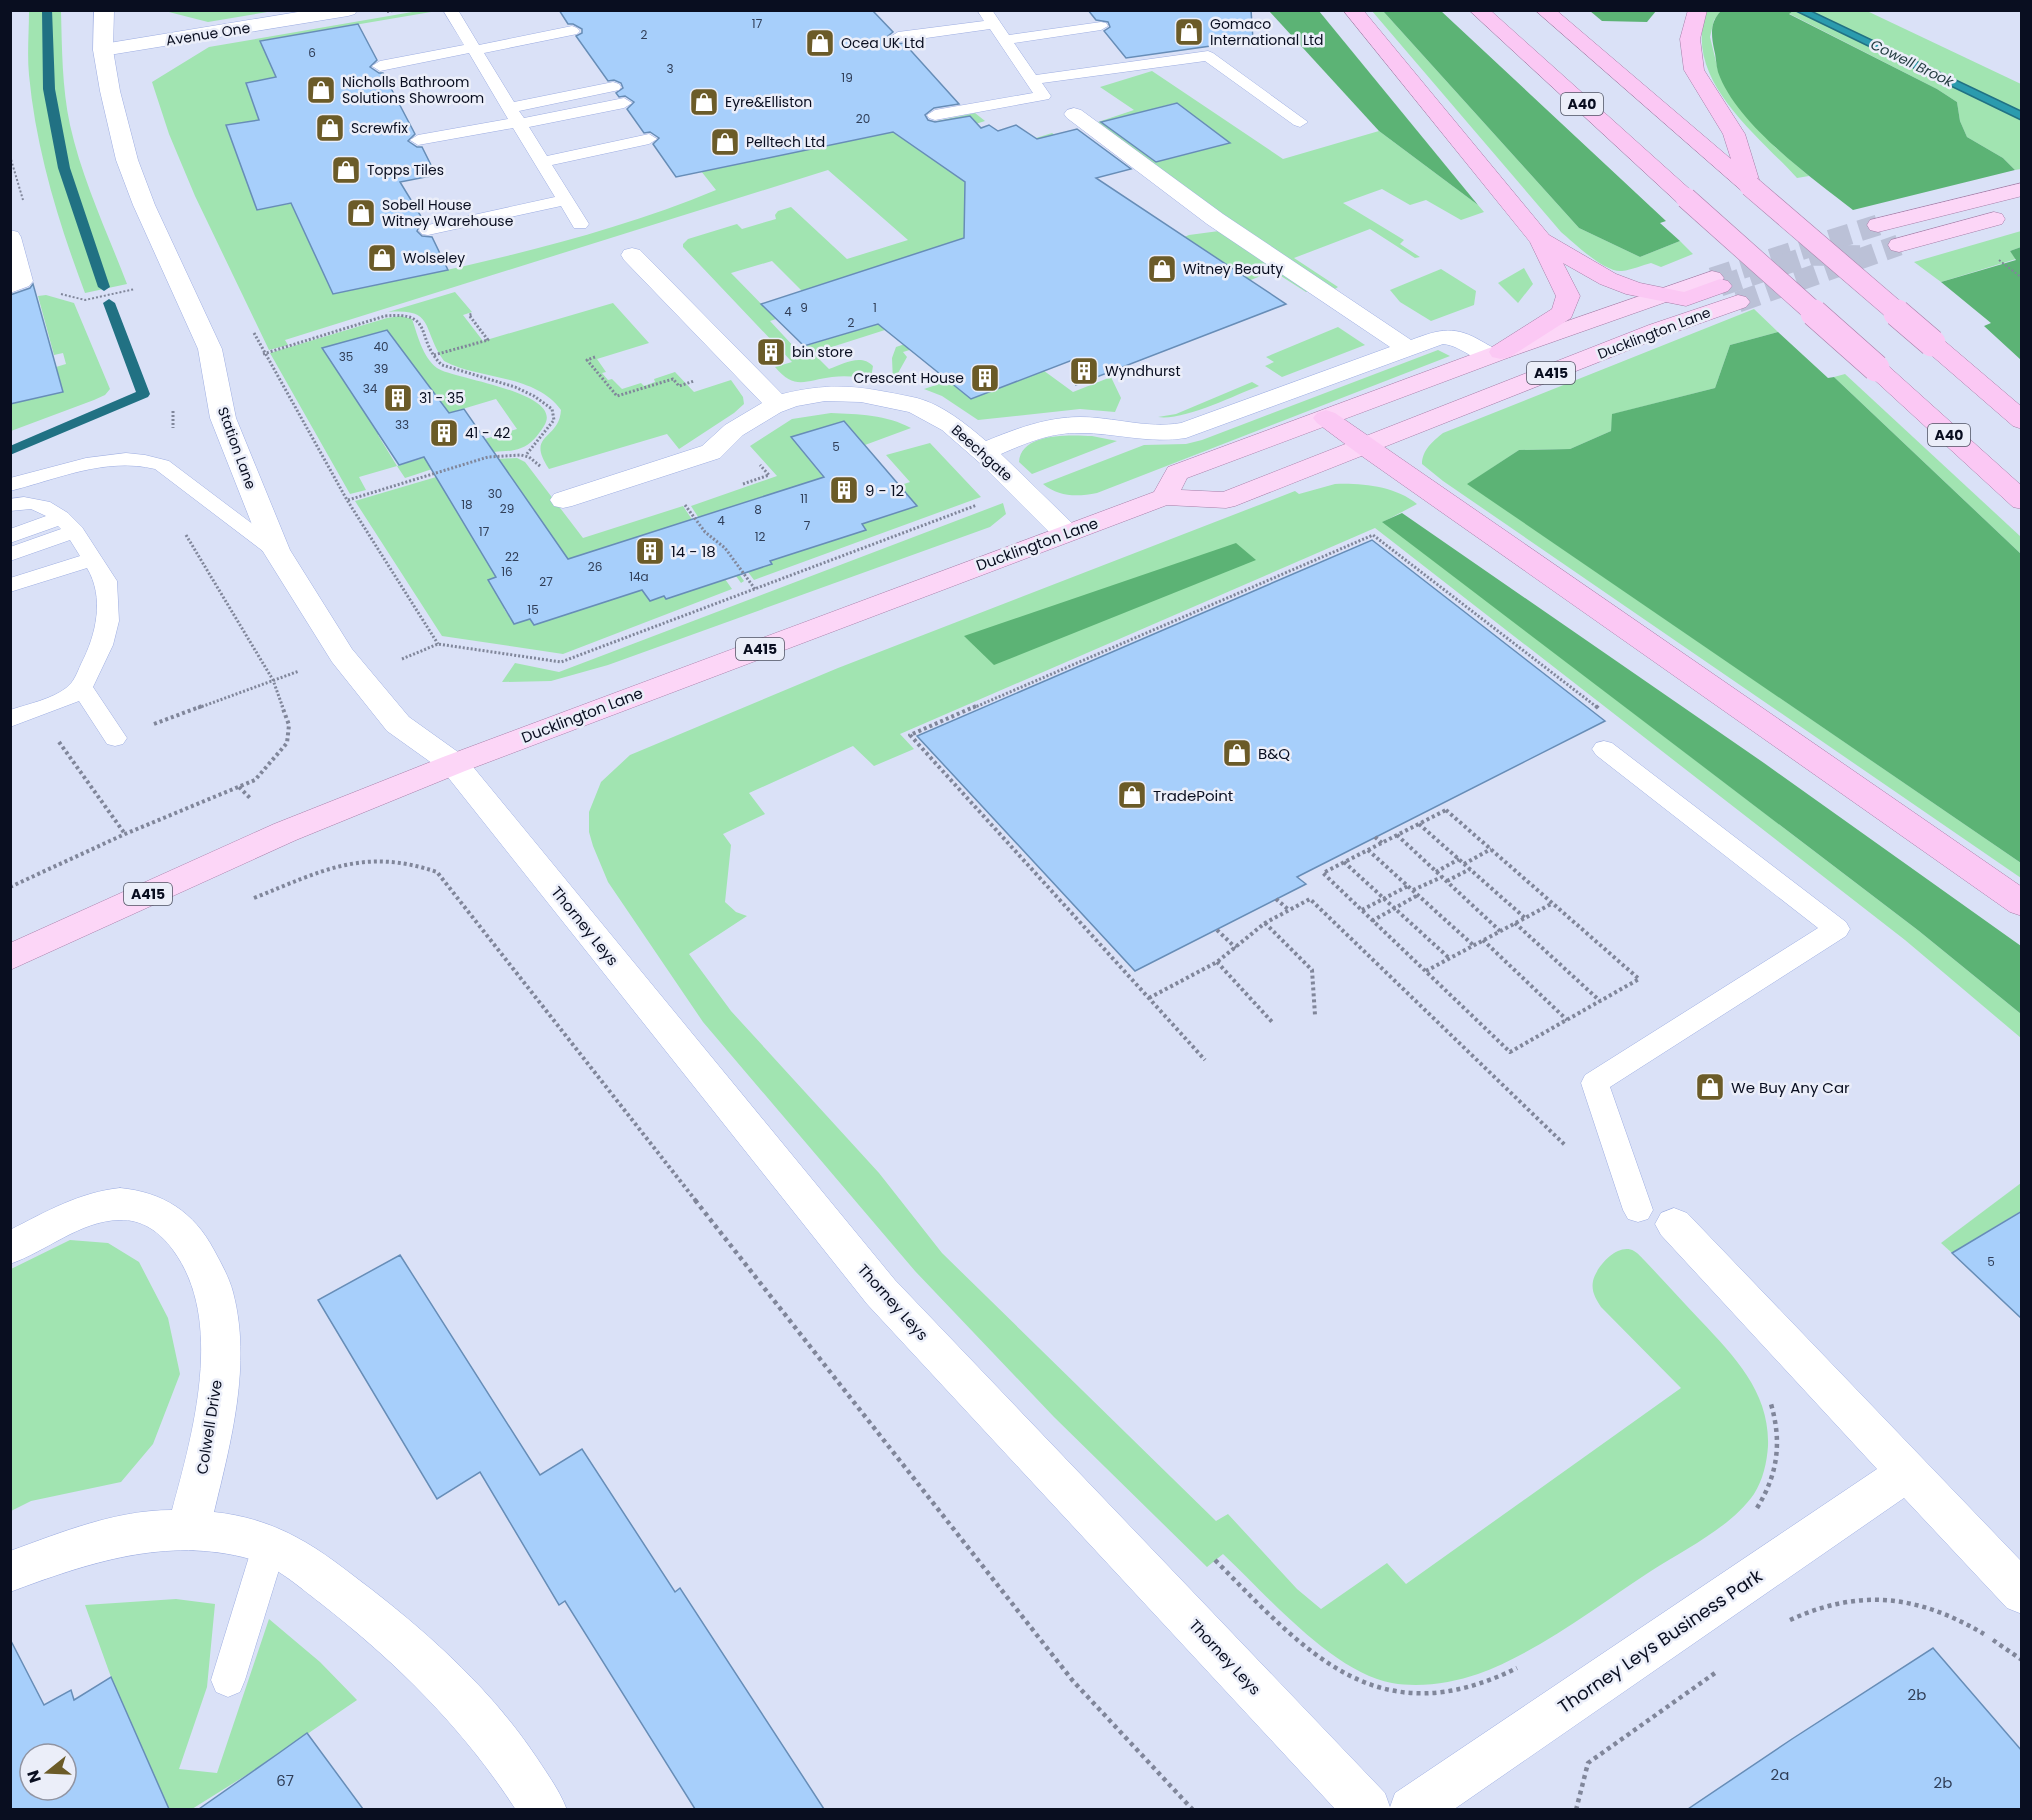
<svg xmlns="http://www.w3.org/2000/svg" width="2032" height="1820" font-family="Poppins,sans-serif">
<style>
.green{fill:#a1e4b1;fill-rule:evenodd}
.forest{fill:#5cb375}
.water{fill:#2b9bae;stroke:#217183;stroke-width:1.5}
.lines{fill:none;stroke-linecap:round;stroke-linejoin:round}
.stream{fill:#217183;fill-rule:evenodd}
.building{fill:#a7cffb;stroke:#678db7;stroke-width:1.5;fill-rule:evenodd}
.primary-tunnel{stroke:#bbc1d7;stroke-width:21;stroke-dasharray:21 10;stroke-linecap:butt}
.trunk-tunnel{stroke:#bbc1d7;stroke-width:21;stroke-dasharray:21 10;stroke-linecap:butt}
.service-casing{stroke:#9eaee2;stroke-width:1}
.minor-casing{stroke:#9eaee2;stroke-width:1}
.tertiary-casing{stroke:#9eaee2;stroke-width:1}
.primary-casing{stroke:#a67ea8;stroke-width:1}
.trunk-casing{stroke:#a67ea8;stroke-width:1}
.path-far3{stroke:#80869a;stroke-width:2;stroke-dasharray:2 2;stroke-linecap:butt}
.path-far2{stroke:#80869a;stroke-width:3;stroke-dasharray:2 2;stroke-linecap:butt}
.path-far1{stroke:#80869a;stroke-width:4;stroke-dasharray:3 3;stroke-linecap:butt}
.path{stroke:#80869a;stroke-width:4.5;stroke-dasharray:4 4;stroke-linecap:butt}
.service{fill:#fff;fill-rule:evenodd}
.minor{fill:#fff;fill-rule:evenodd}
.tertiary{fill:#fff;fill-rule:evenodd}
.primary{fill:#fcd6f7;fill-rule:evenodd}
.trunk{fill:#fbc8f4;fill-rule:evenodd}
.trunk-bridge-far1-casing{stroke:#a67ea8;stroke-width:22;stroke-linecap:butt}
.trunk-bridge-casing{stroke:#a67ea8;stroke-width:28;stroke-linecap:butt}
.trunk-bridge-far1{stroke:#fbc8f4;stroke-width:21}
.trunk-bridge{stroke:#fbc8f4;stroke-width:27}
.labels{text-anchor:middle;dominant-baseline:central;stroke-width:5;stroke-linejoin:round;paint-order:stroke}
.number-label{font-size:12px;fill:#303e57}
.far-poi-label{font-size:14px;fill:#090e20;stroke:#ebeef9;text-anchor:start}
.far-street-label{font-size:14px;fill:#090e20;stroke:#ebeef9}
.far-water-label{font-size:14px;font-style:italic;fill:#243c41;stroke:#ebeef9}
.shield{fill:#ebeef9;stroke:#4d5161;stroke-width:1.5}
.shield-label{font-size:14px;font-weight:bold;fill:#090e20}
.poi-label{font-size:15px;fill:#090e20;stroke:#ebeef9;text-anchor:start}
.street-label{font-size:15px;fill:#090e20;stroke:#ebeef9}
.near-number-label{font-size:15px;fill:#303e57}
.near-street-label{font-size:18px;fill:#090e20;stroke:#ebeef9}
</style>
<rect width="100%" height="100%" fill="#dae1f7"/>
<g class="green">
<polygon points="161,10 273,10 273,11 208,22"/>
<path d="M29 11H61C62 49 62 87 70 125 82 179 107 232 127 284L85 293C59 224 36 150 29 75 27 54 29 32 29 11Z"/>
<path d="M418 11 431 12 260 41 276 77 246 83 259 120 226 126 257 209 294 203 333 294C462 267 593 241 716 190L701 171 975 113 985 121 947 133 1063 156 1036 138 1052 133 1107 170 1072 183 936 342 903 352 907 357 893 382 892 358 896 347 926 337 910 322 813 353 829 369C843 364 861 353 873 366L871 378C858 377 845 375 832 377 806 380 795 391 775 367L792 362 683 247V244L688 239 737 224 742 229 776 219 775 215 778 211 791 207 847 259 908 240 828 170 285 340 288 345 269 350 195 196 169 134 152 82 209 47ZM772 261 817 306 900 317 796 349 770 321 776 319 731 273Z"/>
<path d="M1372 11H1383L1579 228 1640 257 1680 241 1693 254 1661 267 1651 263C1642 265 1632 270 1622 271 1605 273 1574 243 1561 232Z"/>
<path d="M1707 11H1721L1714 20 1710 37 1718 70 1775 147 1809 176 1797 178C1758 135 1681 78 1707 11Z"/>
<polygon points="1796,11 2021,120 2021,169 2015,170 2003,158 1967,137 1960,121 1957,102 1937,89 1788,13"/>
<polygon points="1811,11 1867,11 2021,84 2021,111"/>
<path d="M1152 71 1283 159 1379 131 1478 205 1484 212 1461 220 1426 200 1410 205 1382 189 1343 203 1404 240 1400 244 1420 257 1415 258 1370 229 1294 258 1338 287 1335 289C1253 237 1175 182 1098 122L1134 110 1100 87ZM1175 103 1209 133 1215 131 1229 143 1170 158 1119 118Z"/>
<polygon points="1219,231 1311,290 1306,292 1273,271 1208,297 1129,260 1189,235"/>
<polygon points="2021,231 2021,247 2010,251 2016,259 1941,282 1914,262"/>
<polygon points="1524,268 1533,284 1518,303 1498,283"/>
<polygon points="1441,269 1476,291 1474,305 1431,321 1400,302 1390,290"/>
<path d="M455 292 472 312 463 315 483 341 613 303 649 343 597 359 606 372 602 373 608 380 612 379 622 389 641 383 644 386 655 382 654 379 675 372 694 392 731 380 743 397 744 404 734 413 679 449 667 434 549 469C525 433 559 441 561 410 535 374 480 380 444 361 421 329 436 308 388 312Z"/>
<polygon points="46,295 74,303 110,389 105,395 94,400 11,431 11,404 63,391 56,367 66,364 63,353 54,355 38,296"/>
<path d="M1754 309 1778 332 1730 345 1715 388 1613 414 1611 431 1570 449 1519 450 1468 484 2021 863V878L1443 481 1422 464C1422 450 1433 441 1443 433Z"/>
<path d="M401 316 412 319C418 336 422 356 437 368 452 379 566 392 544 426 538 435 531 445 521 448 512 452 503 451 494 452 464 457 434 469 405 478L397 466 359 477 366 490 350 494 270 353 387 318ZM387 330 404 353 439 416 496 399 517 429 397 466 378 435 391 431 323 348Z"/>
<polygon points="1338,327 1365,345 1282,377 1265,366 1274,362 1266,357"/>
<polygon points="1117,344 1036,365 1073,392 1111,377 1121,398 1115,412 1080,409 978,420 942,396 924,389 948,381 971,399 1031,376 1009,359"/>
<path d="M1438 350 1450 356 1097 493C1077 497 1059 497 1043 484L1144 445 1186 444 1202 440Z"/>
<polygon points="1845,374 2021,537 2021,554 1834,377"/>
<path d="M1252 382 1259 386C1233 396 1183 421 1158 417L1176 414Z"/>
<path d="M831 413C858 414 887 415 911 428L865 445 844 421 791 437 824 478 702 523 691 506 777 476 750 446 792 419Z"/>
<path d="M1092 436 1117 441 1032 474 1019 462C1021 432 1071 435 1092 436Z"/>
<polygon points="930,443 981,497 754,580 736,556 916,506 898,486 910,482 886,455"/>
<path d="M497 459 517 458 525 462 583 538 683 506 699 530 724 552 744 581 741 583 736 576 725 579 732 589 563 654 442 636 355 501ZM518 487 530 504 549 565 534 625 530 619 514 624 504 609 511 489Z"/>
<path d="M1335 484C1362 483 1395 486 1417 504L1383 522 1919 931 2021 1014V1038L1905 940 1375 528 900 734 914 749 874 766 853 746 749 793 765 814 723 834 731 845 725 902 736 912 747 916 689 954 731 1011 879 1173 942 1253 1216 1521 1228 1514 1297 1589 1321 1609 1387 1563 1406 1584 1681 1388 1601 1307C1596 1299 1591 1292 1593 1281 1596 1267 1618 1242 1634 1251 1638 1253 1642 1258 1645 1261 1664 1281 1682 1301 1701 1321 1735 1357 1770 1393 1768 1446 1767 1462 1763 1480 1754 1494 1730 1528 1685 1549 1651 1571 1599 1605 1537 1653 1478 1674 1452 1683 1420 1688 1392 1683 1332 1672 1267 1595 1223 1554L1207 1567 1054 1417 915 1271 703 1022 608 882 593 846 589 832V812L601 782 630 755 838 668 1295 491 1299 494Z"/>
<polygon points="1003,503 1006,514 990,527 608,665 551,681 502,682 515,663 559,672"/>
<polygon points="2021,1183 2021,1211 1952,1253 1941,1243"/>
<polygon points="70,1240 108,1243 139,1262 168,1318 180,1374 153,1444 121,1482 31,1501 11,1511 11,1269"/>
<polygon points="176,1599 215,1604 207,1687 179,1769 217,1773 269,1619 320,1662 357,1700 256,1769 192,1809 135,1809 162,1793 111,1677 85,1605"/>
</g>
<g class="forest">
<polygon points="1269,11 1319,11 1478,205 1379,131"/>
<polygon points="1383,11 1441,11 1666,221 1660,223 1680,241 1640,257 1579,228"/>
<polygon points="1590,11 1656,11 1647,22 1602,21"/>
<path d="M1721 11H1793L1789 14 1937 89 1957 102 1960 121 1967 137 2003 158 2015 170 1853 210C1811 177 1736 124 1718 72 1716 65 1716 56 1714 49 1711 34 1710 22 1721 11Z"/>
<polygon points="2021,247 2022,247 2021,360 1984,326 1991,323 1941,282 2016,260 2010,251"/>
<polygon points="1778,332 1828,378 1834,377 2021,554 2021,863 1467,484 1519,450 1570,449 1611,431 1612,414 1715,388 1730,345"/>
<polygon points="1402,513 1764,763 2021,946 2021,1014 1919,931 1382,522"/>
<polygon points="1236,543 1256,560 994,665 964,636"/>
</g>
<polygon class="water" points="1796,11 1811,11 2021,111 2021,120"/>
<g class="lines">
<g class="stream">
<polygon points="42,10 52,10 55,89 70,168 110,287 104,291 98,287 58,168 43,89"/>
<polygon points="109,299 115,303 150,394 148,397 10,455 10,446 136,392 103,303"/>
</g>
</g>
<g class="building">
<polygon points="559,10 872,10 893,32 888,36 889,39 897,44 904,43 959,104 934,108 925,115 928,120 935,122 970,116 981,128 989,125 998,131 1016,125 1037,139 1077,129 1131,169 1096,178 1286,304 1076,385 1075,359 971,399 878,324 804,346 761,304 964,238 965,182 893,132 676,177 653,144 659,138 650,132 644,133 627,109 634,102 625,96 619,97 616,93 623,88 621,83 614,80 608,81 576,36 582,33 582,29 573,24 568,24"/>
<polygon points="1088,10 1251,10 1253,40 1126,58 1104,31 1110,27 1108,22 1096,20"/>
<polygon points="358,24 377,60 370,67 379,73 383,73 415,134 408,141 417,147 422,147 436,175 400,182 425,223 420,225 417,231 422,236 432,237 448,270 333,294 291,203 257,210 226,125 259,120 246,83 276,77 260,41"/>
<polygon points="1177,103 1230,143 1156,162 1101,122"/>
<polygon points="33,284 63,392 10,404 10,295 30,288"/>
<polygon points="387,330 449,413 464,409 568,559 824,477 791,437 844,421 917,506 862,524 866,530 770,561 772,564 666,599 664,596 650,601 642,590 534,625 530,619 514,624 488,580 496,577 424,457 399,465 322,348"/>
<polygon points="1372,540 1605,721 1297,877 1306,884 1135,971 917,736"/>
<polygon points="2022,1211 2022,1319 1952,1253"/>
<polygon points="400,1255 540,1475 582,1449 675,1592 680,1588 824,1809 695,1809 565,1601 559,1605 480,1472 437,1499 318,1300"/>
<path d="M10 1639 44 1705 71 1690 74 1700 111 1677 169 1809H10ZM30 1754H66V1790H30Z"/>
<polygon points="1933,1648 2022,1751 2022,1809 1688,1809 1792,1739"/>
<polygon points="307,1733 363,1809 199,1809 279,1753"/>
</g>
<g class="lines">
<g class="primary-tunnel">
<polyline points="1712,278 1878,225"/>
<polyline points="1738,302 1899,245"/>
</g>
<polyline class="trunk-tunnel" points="1720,286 1812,255 1867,256"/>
<g class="service-casing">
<g id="service">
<polygon points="443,10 458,10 479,45 572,26 577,28 580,31 577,34 484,53 514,102 613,82 619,84 621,87 619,90 519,111 524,118 624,98 632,103 624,108 529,127 547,156 649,134 657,139 649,144 552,165 589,224 586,228 574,228 561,206 428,235 422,234 419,230 422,226 428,225 555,197 513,128 418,145 410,140 418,135 508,119 469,53 380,71 372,66 380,61 464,45"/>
<polygon points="977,10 992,10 1009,35 1101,22 1106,23 1108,26 1101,30 1014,43 1036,75 1208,51 1213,53 1308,122 1300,127 1294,125 1205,61 1042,83 1051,96 1049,99 935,120 929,118 927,115 935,110 1033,93 990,29 898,42 890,37 898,32 984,21"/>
<path d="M126 453 145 455 169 461 287 550 284 555 276 556 268 555 155 469C105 457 58 479 10 491V478L86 458Z"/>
<path d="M24 497 50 502 68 513 82 527 117 581 119 621 113 645 93 687 127 738 123 744 115 746 107 744 79 701 10 727V710C28 704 52 699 66 688 74 682 77 673 81 664 96 635 105 598 87 568L10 592V578L80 556 70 540 10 561V547L61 529 58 526 10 543V529L46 516 31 509 10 511V499Z"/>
<polygon points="1604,741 1612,743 1846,922 1850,929 1846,936 1610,1087 1653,1210 1648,1219 1638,1222 1628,1219 1623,1210 1581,1083 1585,1075 1818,928 1596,755 1592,749 1596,743"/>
<polygon points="269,1531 281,1536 286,1547 245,1680 240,1692 228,1697 216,1692 211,1680 252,1547 257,1536"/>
</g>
</g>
<g class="minor-casing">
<g id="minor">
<polygon points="310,10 357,10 355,14 348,16 103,56 96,54 93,50 96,46 103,44"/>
<path d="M1074 108 1081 110 1223 214 1411 340C1440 329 1455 325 1483 342 1490 346 1497 349 1501 356L1498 361C1476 366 1464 346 1443 344L1186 438C1150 444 1116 433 1080 433 1052 432 1026 443 1001 454L1076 527 1080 533 1076 539 1066 541 1056 539 981 464 942 430 909 412 861 402 825 401 797 406 781 412 743 435 720 458 572 506 563 508 554 506 550 500 554 494 702 446 725 425 762 403 624 260 621 255 624 250 632 248 640 250 782 394C836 381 863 387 917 398 943 405 966 424 986 441 1015 429 1047 417 1080 417 1114 417 1147 429 1181 423L1390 347 1207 224 1067 118 1064 114 1067 110Z"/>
<polygon points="10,230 18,232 21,237 33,281 29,286 10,293"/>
<path d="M120 1188C163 1192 194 1212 214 1250 221 1263 229 1277 233 1292 252 1363 231 1442 214 1512 243 1515 270 1523 296 1537 323 1551 347 1571 371 1589 434 1638 493 1692 537 1758 548 1775 560 1791 567 1810H516C463 1728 396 1662 319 1602 299 1587 275 1565 250 1559 167 1536 88 1563 10 1592V1551C62 1532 116 1510 172 1510 193 1433 225 1320 173 1250 160 1232 142 1219 119 1220 80 1221 47 1251 10 1264V1230C45 1212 80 1192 120 1188Z"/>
<polygon points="1674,1208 1687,1213 2022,1562 2022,1614 2007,1608 1904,1498 1453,1810 1389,1810 1395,1793 1877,1469 1661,1235 1655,1224 1661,1213"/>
</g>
</g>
<g class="tertiary-casing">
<polygon id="tertiary" points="94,10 114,10 113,50 120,91 138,160 155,205 222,349 236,418 290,550 352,649 409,717 465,757 895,1280 1385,1793 1391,1810 1336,1810 867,1304 443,771 387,731 332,662 262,550 210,418 198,349 133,205 116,160 100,91 93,50"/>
</g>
<g class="primary-casing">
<g id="primary">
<polygon points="2022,183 2022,196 1878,232 1870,230 1867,225 1870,220"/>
<polygon points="1994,212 2002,214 2005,219 2002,224 1899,252 1891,250 1888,245 1891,240"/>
<polygon points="1712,271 1720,273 1724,278 1720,283 1510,357 1187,478 1181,490 1223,492 1649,325 1738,295 1746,297 1750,302 1746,307 1667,335 1235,506 1226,508 1167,505 465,771 296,840 10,970 10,943 274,824 443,757 1154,492 1168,467 1492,347"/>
</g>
</g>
<g class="trunk-casing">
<g id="trunk">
<polygon points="1343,10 1363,10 1549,235 1616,274 1640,283 1684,292 1720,279 1728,281 1732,286 1728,291 1686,306 1626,294 1600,284 1563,263 1580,296 1571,318 1510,357 1501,359 1492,357 1489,352 1492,347 1552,309 1556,296 1530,242"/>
<polygon points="1469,10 1490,10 1694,193 1697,198 1694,203 1686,205 1678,203"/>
<polygon points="1535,10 1556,10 1731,159 1723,134 1684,70 1680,39 1688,10 1707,10 1700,39 1704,70 1745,134 1761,186 1758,191 1750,193 1742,191"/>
<polygon points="1932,336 1941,338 2022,407 2022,429 2013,426 1923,348 1920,343 1923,338"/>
<polygon points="1876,361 1885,363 2022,486 2022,509 2013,507 1867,373 1864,368 1867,363"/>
<polygon points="1326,410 1335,413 2022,887 2022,916 2010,912 1356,452 1317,423 1313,418 1317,413"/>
</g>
</g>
<g class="path-far3">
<polyline points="387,12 398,10"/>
<polyline points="10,156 23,200"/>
<polyline points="1999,260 2022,278"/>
<polyline points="61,294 85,300 135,289"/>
</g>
<g class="path-far2">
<polyline points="254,333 347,500 438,644"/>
<path d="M263 354 385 316C436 311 414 339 442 365L515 387 534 396 552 409 554 420 526 455"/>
<polyline points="434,355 488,340 469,315 473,314"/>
<polyline points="595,357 587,360 617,396 673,379 679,386 694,381"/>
<polyline points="173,411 173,428"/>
<polyline points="743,484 769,475 760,465"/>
<polyline points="348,500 488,457 521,455 529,457 540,466"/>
<polyline points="685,505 705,532 725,548 755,589"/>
<polyline points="186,535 273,680 283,708"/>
<polyline points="402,659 438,644 561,662 977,505"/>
<polyline points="198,708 299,671"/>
<polyline points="973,708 1373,535 1598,708"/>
</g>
<g class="path-far1">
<polyline points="976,706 910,735 1205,1060"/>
<polyline points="1596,706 1599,709"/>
<polyline points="154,724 202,706"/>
<polyline points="59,742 125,834"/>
<polyline points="239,787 251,799"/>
<polygon points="1446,810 1639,979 1510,1052 1323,873"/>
<polyline points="1419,824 1525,918"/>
<polyline points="1397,835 1500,931"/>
<polyline points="1375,837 1382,843"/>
<polyline points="1368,850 1473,945"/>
<polyline points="1344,862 1449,958"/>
<polyline points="1464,864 1491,849"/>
<polyline points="1436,872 1459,859"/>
<polyline points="1447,881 1470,869"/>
<polyline points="10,887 125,834 255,780 287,743 289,725 282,706"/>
<polyline points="1413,890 1442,877"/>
<path d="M254 898C322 871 363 847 437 872L696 1201"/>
<polyline points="1276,899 1289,910"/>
<polyline points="1362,910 1408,886"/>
<polyline points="1372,921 1418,895"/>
<polyline points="1265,923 1312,970 1315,1015"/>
<polyline points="1515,923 1600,1001"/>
<polyline points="1217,930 1236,948"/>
<polyline points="1483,940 1567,1020"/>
<polyline points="1217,962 1273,1023"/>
<polyline points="1426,971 1553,903"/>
<polyline points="1149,998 1217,962 1265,923 1310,899 1566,1146"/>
</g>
<g class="path">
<polyline points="695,1200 1073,1681 1193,1810"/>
<path d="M1757 1508C1778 1474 1782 1442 1771 1404"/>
<path d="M1215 1560C1307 1653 1377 1737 1517 1668"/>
<path d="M1790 1620C1860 1588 1918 1595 1984 1634"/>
<polyline points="1993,1640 2022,1660"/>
<polyline points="1576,1810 1588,1763 1715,1673"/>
</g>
<use href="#service" class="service"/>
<use href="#minor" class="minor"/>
<use href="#tertiary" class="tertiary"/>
<use href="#primary" class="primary"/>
<use href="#trunk" class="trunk"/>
<g class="trunk-bridge-far1-casing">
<g id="trunk-bridge-far1">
<polyline points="1750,186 1899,314"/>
<polyline points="1686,198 1816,314"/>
</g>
</g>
<g class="trunk-bridge-casing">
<g id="trunk-bridge">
<polyline points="1814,313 1876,368"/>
<polyline points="1897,313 1932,343"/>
</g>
</g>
<use href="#trunk-bridge-far1" class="trunk-bridge-far1"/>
<use href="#trunk-bridge" class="trunk-bridge"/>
</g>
<defs>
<g id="shop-square" transform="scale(1.5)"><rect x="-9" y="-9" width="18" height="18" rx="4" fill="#6b5b28" stroke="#ebeef9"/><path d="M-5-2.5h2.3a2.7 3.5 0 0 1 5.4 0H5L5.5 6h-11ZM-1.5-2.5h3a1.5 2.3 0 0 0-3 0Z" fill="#fff"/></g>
<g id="building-square" transform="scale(1.5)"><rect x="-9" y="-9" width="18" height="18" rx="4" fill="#6b5b28" stroke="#ebeef9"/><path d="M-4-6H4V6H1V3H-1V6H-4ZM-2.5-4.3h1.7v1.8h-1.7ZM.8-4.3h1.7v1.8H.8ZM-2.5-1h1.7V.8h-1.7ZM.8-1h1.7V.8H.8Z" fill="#fff"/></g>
</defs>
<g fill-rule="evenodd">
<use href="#shop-square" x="1189" y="32"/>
<use href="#shop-square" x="820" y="43"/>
<use href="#shop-square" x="321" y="90"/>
<use href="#shop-square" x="704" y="102"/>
<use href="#shop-square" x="330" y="128"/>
<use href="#shop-square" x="725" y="142"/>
<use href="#shop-square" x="346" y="170"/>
<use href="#shop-square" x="361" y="213"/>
<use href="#shop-square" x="382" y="258"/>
<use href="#shop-square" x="1162" y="269"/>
<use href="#building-square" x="771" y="352"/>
<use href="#building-square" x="1084" y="371"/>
<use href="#building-square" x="985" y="378"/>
<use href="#building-square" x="398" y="398"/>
<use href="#building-square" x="444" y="433"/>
<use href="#building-square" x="844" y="490"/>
<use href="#building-square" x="650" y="551"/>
<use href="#shop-square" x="1237" y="753"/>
<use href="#shop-square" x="1132" y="795"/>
<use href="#shop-square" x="1710" y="1087"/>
</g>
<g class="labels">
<g class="number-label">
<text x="757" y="23">17</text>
<text x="644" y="34">2</text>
<text x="312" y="52">6</text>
<text x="670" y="68">3</text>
<text x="847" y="77">19</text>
<text x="863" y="118">20</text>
<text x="804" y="307">9</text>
<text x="875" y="307">1</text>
<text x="788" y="311">4</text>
<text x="851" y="322">2</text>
<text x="381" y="346">40</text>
<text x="346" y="356">35</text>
<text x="381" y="368">39</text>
<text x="370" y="388">34</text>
<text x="402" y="424">33</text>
<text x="836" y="446">5</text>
<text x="495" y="493">30</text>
<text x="804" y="498">11</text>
<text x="467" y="504">18</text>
<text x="507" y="508">29</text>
<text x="758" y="509">8</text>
<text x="721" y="520">4</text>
<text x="807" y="525">7</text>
<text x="484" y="531">17</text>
<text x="760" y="536">12</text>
<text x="512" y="556">22</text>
<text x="595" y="566">26</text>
<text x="507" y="571">16</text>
<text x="639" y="576">14a</text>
<text x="546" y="581">27</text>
<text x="533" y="609">15</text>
<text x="1991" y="1261">5</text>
</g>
<g class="far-poi-label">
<text x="1210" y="24">Gomaco<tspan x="1210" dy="16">International Ltd</tspan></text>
<text x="841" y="43">Ocea UK Ltd</text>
<text x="342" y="82">Nicholls Bathroom<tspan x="342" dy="16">Solutions Showroom</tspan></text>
<text x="725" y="102">Eyre&amp;Elliston</text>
<text x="351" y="128">Screwfix</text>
<text x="746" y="142">Pelltech Ltd</text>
<text x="367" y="170">Topps Tiles</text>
<text x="382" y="205">Sobell House<tspan x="382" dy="16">Witney Warehouse</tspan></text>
<text x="403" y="258">Wolseley</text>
<text x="1183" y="269">Witney Beauty</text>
<text x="792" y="352">bin store</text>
<text x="1105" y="371">Wyndhurst</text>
<text x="964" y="378" text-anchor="end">Crescent House</text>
<text x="419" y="398">31 - 35</text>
<text x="465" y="433">41 - 42</text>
</g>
<g class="far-street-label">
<text transform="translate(208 34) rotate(-9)">Avenue One</text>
<text transform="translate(1654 333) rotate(-21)">Ducklington Lane</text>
<text transform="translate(237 448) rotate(70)">Station Lane</text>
<text transform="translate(982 453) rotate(42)">Beechgate</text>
</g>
<g class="far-water-label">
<text transform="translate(1912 63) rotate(26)">Cowell Brook</text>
</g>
<g class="shield">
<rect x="1561" y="93" width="42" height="22" rx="4.5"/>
<rect x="1527" y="362" width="48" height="22" rx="4.5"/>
<rect x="1928" y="424" width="42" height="22" rx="4.5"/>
<rect x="736" y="638" width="48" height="22" rx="4.5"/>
<rect x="124" y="883" width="48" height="22" rx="4.5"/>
</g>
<g class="shield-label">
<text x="1582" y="104">A40</text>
<text x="1551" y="373">A415</text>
<text x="1949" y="435">A40</text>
<text x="760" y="649">A415</text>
<text x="148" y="894">A415</text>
</g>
<g class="poi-label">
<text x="865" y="490">9 - 12</text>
<text x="671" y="551">14 - 18</text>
<text x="1258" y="753">B&amp;Q</text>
<text x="1153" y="795">TradePoint</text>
<text x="1731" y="1087">We Buy Any Car</text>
</g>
<g class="street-label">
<text transform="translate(1037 544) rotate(-20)">Ducklington Lane</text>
<text transform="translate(582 715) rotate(-21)">Ducklington Lane</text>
<text transform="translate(585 926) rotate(51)">Thorney Leys</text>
<text transform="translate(893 1302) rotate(48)">Thorney Leys</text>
<text transform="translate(209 1427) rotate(-81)">Colwell Drive</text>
<text transform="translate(1225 1657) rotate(47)">Thorney Leys</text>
</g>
<g class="near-number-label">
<text x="1917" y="1694">2b</text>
<text x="1780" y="1774">2a</text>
<text x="285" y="1780">67</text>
<text x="1943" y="1782">2b</text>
</g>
<g class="near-street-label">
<text transform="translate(1660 1641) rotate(-34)">Thorney Leys Business Park</text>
</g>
</g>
<rect width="2032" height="1820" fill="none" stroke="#090e20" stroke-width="24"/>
<g transform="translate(48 1772) rotate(252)"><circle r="28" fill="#ebeef9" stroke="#9194a2" stroke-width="1.5"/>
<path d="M0-4.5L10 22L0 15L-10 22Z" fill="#6b5b28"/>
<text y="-9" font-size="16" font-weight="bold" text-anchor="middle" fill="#090e20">N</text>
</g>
</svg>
